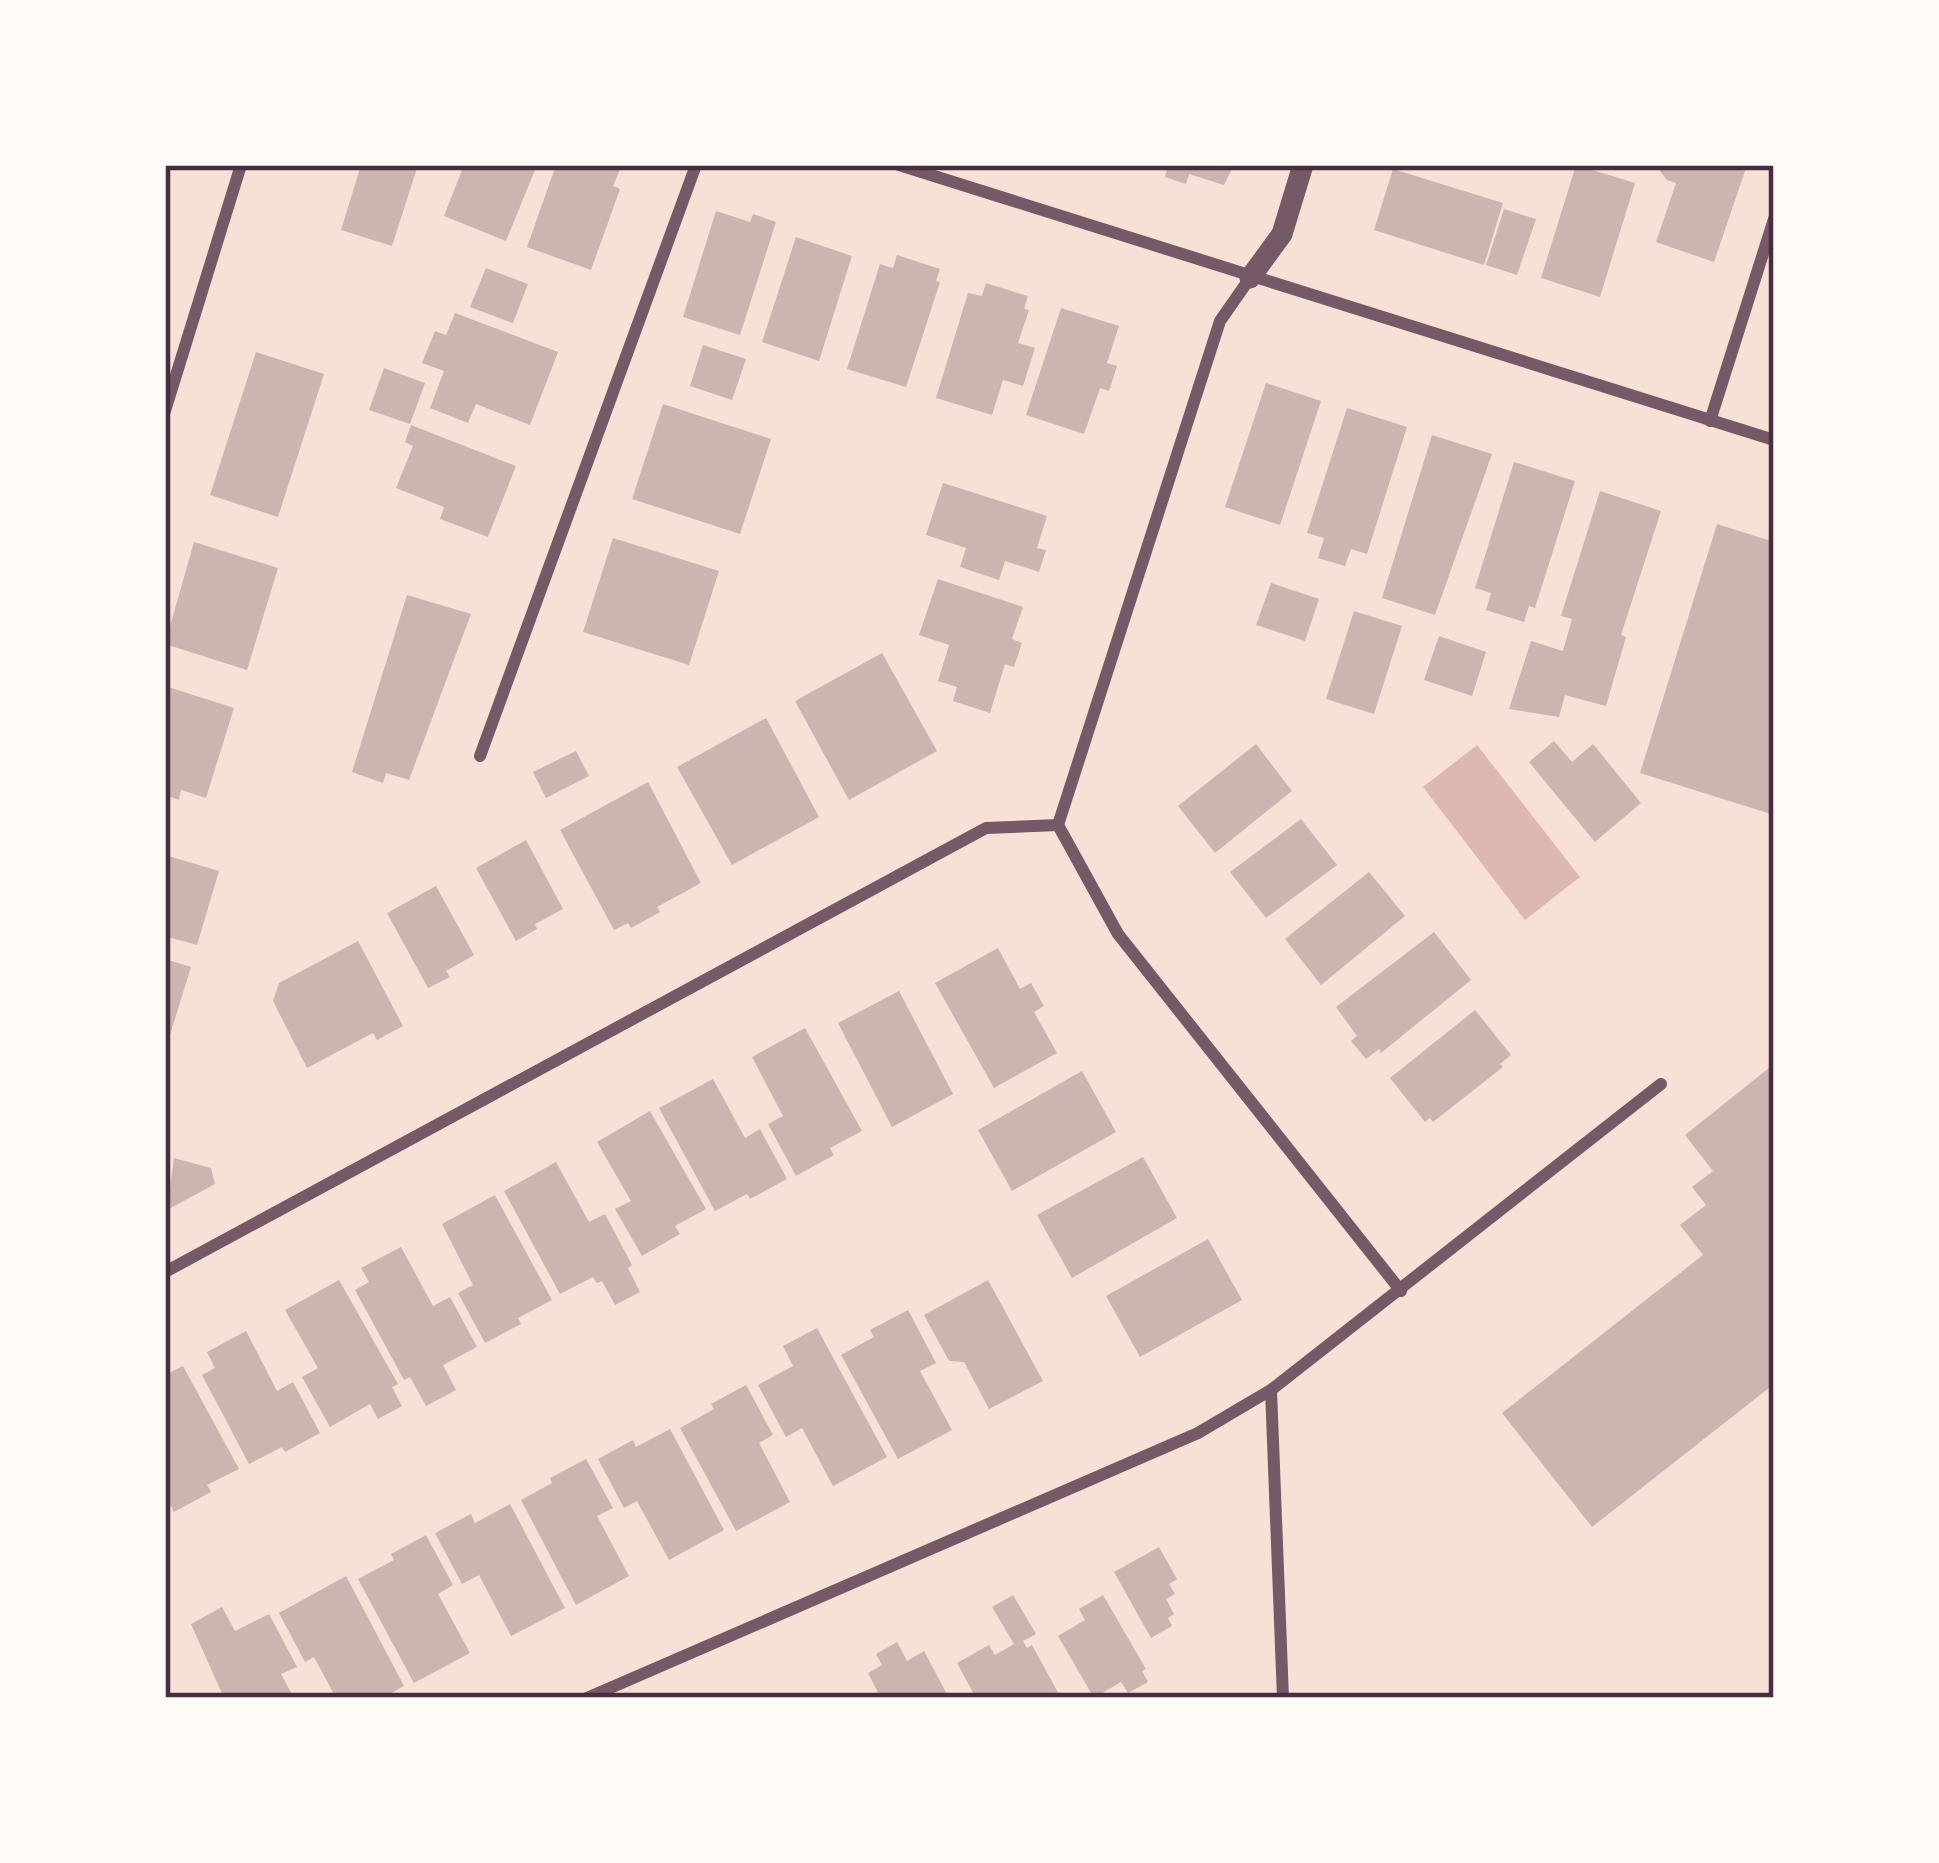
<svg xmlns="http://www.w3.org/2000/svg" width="1939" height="1863" font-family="'PT Serif',serif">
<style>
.water{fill:#dcb8b0}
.building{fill:#ccb4b1}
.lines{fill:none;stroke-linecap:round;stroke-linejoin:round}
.minor{stroke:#755966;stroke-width:12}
.tertiary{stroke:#755966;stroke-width:21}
.neatline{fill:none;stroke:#4a2c40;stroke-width:4.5}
</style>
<rect width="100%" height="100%" fill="#f7e1d7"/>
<polygon class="water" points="1477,745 1580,877 1525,920 1423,787"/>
<g class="building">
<polygon points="361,165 418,165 392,246 341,230"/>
<polygon points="464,165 537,165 506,241 444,216"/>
<polygon points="556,165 621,167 613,186 620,189 591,270 527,247"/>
<polygon points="1168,165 1234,165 1224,185 1189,174 1186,184 1165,177"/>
<polygon points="1576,165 1635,183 1600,297 1541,278"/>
<polygon points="1662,165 1747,165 1714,262 1656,242 1676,183 1667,180 1660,171"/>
<polygon points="1393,169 1503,203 1484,265 1374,230"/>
<polygon points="1504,209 1536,219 1517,275 1486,265"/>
<polygon points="716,211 750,222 753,214 776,222 740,335 683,317"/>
<polygon points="796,237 852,256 819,361 762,342"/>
<polygon points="897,255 940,269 936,281 940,282 906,387 847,369 880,264 893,268"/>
<polygon points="486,268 528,284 513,323 470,307"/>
<polygon points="986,283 1028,296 1024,309 1029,310 1018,343 1035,348 1023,386 1003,380 992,415 936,398 968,293 982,296"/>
<polygon points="1061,308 1119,326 1107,363 1117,366 1109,391 1100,388 1084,434 1026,415"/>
<polygon points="455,313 558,352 530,425 476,404 468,423 430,408 444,371 422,363 435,331 446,335"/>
<polygon points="703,345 746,359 732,400 690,386"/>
<polygon points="256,352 324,374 278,517 210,495"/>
<polygon points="384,368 425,383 410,424 369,410"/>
<polygon points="1266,383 1321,401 1280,525 1225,507"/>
<polygon points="663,404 771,439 740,534 632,499"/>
<polygon points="1347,408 1407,427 1367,554 1351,549 1345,566 1318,558 1324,538 1307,533"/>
<polygon points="411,425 516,466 488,537 440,519 444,507 396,488 413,446 405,442"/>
<polygon points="1432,435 1492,454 1435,615 1382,598"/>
<polygon points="1514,462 1575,481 1535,608 1529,606 1524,622 1486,610 1491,593 1475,588"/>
<polygon points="943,483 1047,516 1037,548 1046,550 1039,572 1005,561 999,580 960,567 966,548 926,535"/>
<polygon points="1600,491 1661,511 1621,635 1626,637 1606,706 1565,695 1559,717 1509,709 1531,641 1563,651 1572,619 1561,616"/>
<polygon points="1717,524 1774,542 1774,815 1640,773"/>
<polygon points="613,538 719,571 689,665 583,632"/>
<polygon points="194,542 278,568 247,670 165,644"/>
<polygon points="938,579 1023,607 1012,639 1022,643 1014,667 1005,664 990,713 953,701 957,687 938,681 949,645 919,635"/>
<polygon points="1271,583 1319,599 1305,641 1256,625"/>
<polygon points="407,595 471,614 409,780 386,773 383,783 352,772"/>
<polygon points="1354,611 1402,626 1374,714 1326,699"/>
<polygon points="1439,636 1486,652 1472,696 1424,680"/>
<polygon points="882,653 937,751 849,800 795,701"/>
<polygon points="165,686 234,708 206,798 181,790 179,800 165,795"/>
<polygon points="766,718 819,817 732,865 677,767"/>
<polygon points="1554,741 1572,762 1593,744 1641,803 1595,842 1529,762"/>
<polygon points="1256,744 1292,791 1215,853 1178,806"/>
<polygon points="576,751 589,776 546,798 533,772"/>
<polygon points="648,782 701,883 657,907 660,912 631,928 628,923 614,930 560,830"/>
<polygon points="1301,819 1337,865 1266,918 1230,872"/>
<polygon points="526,840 563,909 535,924 537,929 516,941 476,868"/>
<polygon points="165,855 219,871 197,945 165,936"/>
<polygon points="1369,872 1405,916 1321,985 1285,939"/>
<polygon points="436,886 474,955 446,971 450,977 428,988 387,913"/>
<polygon points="1434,932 1471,980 1381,1053 1379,1049 1366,1059 1351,1041 1357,1036 1336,1007"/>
<polygon points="358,941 403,1026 377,1040 373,1033 307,1068 273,1001 279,983"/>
<polygon points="998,948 1020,989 1031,983 1044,1006 1034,1012 1057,1053 994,1088 935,983"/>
<polygon points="165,959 191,967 169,1038 165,1037"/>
<polygon points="899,991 953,1094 892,1127 838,1023"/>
<polygon points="1475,1010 1511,1055 1500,1064 1503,1067 1433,1122 1430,1118 1425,1122 1390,1078"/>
<polygon points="805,1028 862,1131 830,1148 834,1155 796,1176 768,1124 783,1116 752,1057"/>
<polygon points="1774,1064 1774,1384 1592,1527 1502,1413 1703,1255 1680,1225 1706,1205 1692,1187 1713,1171 1685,1135"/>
<polygon points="1082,1071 1116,1132 1012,1191 978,1130"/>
<polygon points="713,1079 745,1138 760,1129 787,1179 750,1199 747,1194 715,1211 659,1108"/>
<polygon points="650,1111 706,1209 675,1226 680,1234 642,1256 615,1209 631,1201 597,1142"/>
<polygon points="1143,1157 1177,1218 1072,1278 1037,1215"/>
<polygon points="174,1158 211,1168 215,1184 167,1210"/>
<polygon points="556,1162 589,1222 605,1214 632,1265 628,1268 640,1292 615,1305 602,1281 597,1283 593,1277 560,1294 504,1191"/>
<polygon points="495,1195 552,1300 518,1318 521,1324 485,1343 458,1293 473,1285 442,1224"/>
<polygon points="1208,1239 1242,1300 1140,1357 1106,1296"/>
<polygon points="401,1247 433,1306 450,1297 477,1347 443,1365 456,1390 426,1406 410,1377 404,1380 355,1290 369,1282 361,1268"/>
<polygon points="339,1280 398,1384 392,1387 402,1406 378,1419 370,1404 330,1427 302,1377 318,1368 285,1310"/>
<polygon points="988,1280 1043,1381 989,1409 964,1362 949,1361 924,1315"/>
<polygon points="908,1310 936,1363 920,1371 952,1430 898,1459 841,1355 874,1337 870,1330"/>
<polygon points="817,1328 887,1457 833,1486 802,1428 786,1437 758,1385 793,1366 783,1346"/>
<polygon points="246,1331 277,1391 293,1382 320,1433 285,1452 282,1447 249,1464 202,1375 215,1368 207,1352"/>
<polygon points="183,1366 239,1469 207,1485 211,1492 174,1512 165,1495 165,1375"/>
<polygon points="746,1385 773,1435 759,1443 790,1502 736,1531 680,1428 714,1409 711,1404"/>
<polygon points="670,1429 724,1530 669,1560 637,1501 624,1508 598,1459 633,1440 636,1447"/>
<polygon points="586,1459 613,1508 597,1516 629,1576 576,1605 521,1500 552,1483 550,1478"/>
<polygon points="510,1504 565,1608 511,1636 479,1575 462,1584 435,1533 471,1514 475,1523"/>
<polygon points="426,1535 453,1585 438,1594 470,1653 414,1683 358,1579 394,1560 391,1554"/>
<polygon points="1159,1547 1177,1579 1169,1584 1175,1594 1166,1599 1174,1614 1168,1618 1172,1626 1151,1638 1114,1572"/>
<polygon points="346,1576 404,1686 382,1698 336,1698 314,1657 305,1662 279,1613"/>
<polygon points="1013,1595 1036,1634 1023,1641 1027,1648 1032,1645 1061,1698 976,1698 957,1663 989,1645 995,1655 1014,1644 992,1607"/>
<polygon points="1103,1595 1146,1669 1142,1671 1148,1682 1128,1693 1121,1682 1094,1698 1058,1636 1085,1620 1079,1609"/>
<polygon points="222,1607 235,1631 269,1614 297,1667 281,1674 294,1698 224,1698 191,1624"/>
<polygon points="897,1642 907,1661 924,1651 949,1698 881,1698 868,1673 882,1665 876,1654"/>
</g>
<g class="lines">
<g class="minor">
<polyline points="899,165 1774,440"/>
<polyline points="165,411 241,165"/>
<polyline points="1710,421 1774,219"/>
<polyline points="480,756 696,165"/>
<polyline points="1058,825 1220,321 1250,278"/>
<polyline points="1058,825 1118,934 1401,1291"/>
<polyline points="165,1272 986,828 1058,825"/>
<polyline points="1271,1390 1283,1698"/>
<polyline points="587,1698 1198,1433 1271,1390 1661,1084"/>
</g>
<polyline class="tertiary" points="1250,278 1282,234 1303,165"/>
</g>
<rect width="1939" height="1863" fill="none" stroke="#fffaf5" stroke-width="336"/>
<rect x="168" y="168" width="1603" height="1527" class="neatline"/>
</svg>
